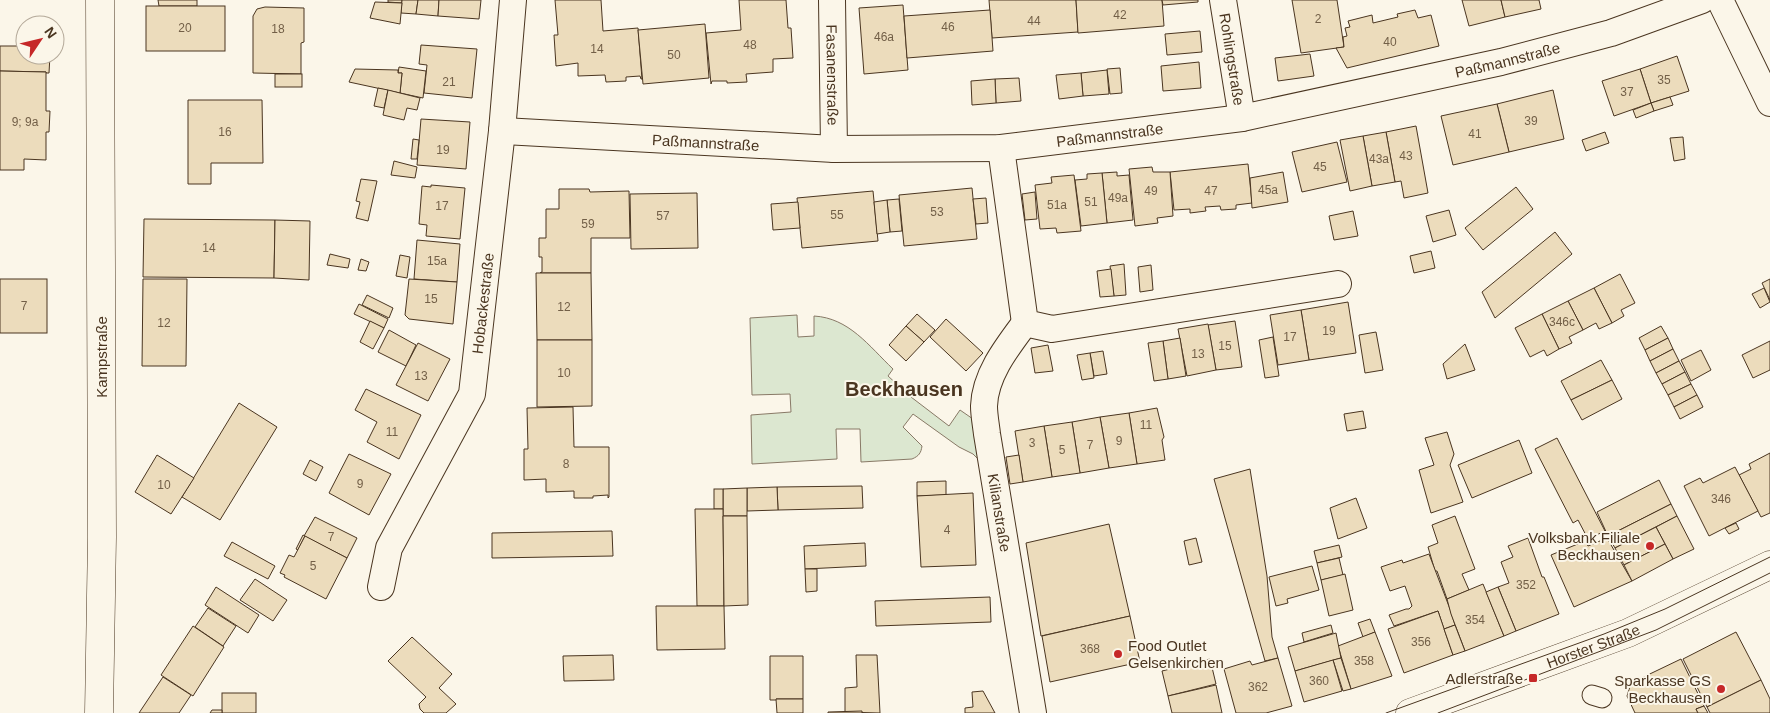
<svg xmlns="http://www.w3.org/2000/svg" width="1770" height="713" font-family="Helvetica,sans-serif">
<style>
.green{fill:#dce7d0;stroke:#887966}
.building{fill:#ecdcbc;stroke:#4a3520}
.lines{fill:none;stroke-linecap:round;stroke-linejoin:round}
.pedestrian-casing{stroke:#4a3520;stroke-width:21}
.minor-casing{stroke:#4a3520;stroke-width:28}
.tertiary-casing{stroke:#4a3520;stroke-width:29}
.secondary-casing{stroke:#4a3520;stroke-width:29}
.pedestrian{stroke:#fbf6e9;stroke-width:19}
.minor{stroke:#fbf6e9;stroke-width:26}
.tertiary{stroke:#fbf6e9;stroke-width:28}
.secondary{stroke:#fbf6e9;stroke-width:28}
.tram{stroke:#4a3520;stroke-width:1}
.poi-dot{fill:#c62828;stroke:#fbf6e9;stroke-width:2}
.labels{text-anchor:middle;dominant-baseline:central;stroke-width:4;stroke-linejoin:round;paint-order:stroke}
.number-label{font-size:12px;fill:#725f47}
.street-label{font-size:15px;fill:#4a3520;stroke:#fbf6e9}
.poi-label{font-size:15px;fill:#4a3520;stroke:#fbf6e9;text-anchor:end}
.district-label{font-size:20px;font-weight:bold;fill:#4a3520;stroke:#fbf6e9}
</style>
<rect width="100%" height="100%" fill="#fbf6e9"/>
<path class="green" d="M797 315 798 337 814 336V316C849 318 869 346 893 369L888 376 911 397 949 426 960 410 973 419 981 462 973 454 959 447 913 414 903 427 922 446C921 453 919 456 912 459L861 462 860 429H836L837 459 752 464 751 415 791 412 790 394 752 395 750 318Z"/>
<g class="building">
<polygon points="158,0 197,0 197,6 159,6"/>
<polygon points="388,0 402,0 402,3 388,2"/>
<polygon points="402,0 418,0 416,14 401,13"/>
<polygon points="418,0 439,0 438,16 416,14"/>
<polygon points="439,0 481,0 479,19 438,16"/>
<polygon points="555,0 601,0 603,31 638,28 642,79 641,79 640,76 626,77 626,81 606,82 605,75 578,76 578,63 556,66 554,35 558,35"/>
<polygon points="739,0 786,0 788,28 791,28 793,58 773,59 773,72 746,74 747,82 727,83 727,81 712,81 711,84 706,33 741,30"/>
<polygon points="989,0 1076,0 1078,32 992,38"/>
<polygon points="1076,0 1162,0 1164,26 1078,33"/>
<polygon points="1162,0 1198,0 1198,2 1163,5"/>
<polygon points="1292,0 1337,0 1344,47 1301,53"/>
<polygon points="1462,0 1501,0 1505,17 1469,26"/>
<polygon points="1501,0 1539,0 1541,9 1505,17"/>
<polygon points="375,2 402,3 400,24 370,18"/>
<polygon points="903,5 908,70 864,74 859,8"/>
<rect x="146" y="6" width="79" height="45"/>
<polygon points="265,7 304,8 304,42 301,43 301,74 253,73 253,16 257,9"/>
<polygon points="990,10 993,51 907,58 904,16"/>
<polygon points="1415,10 1418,18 1431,15 1439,46 1347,68 1336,48 1344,47 1343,37 1347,36 1345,28 1350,27 1348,21 1372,15 1373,23 1398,17 1397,14"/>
<polygon points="705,24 709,78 643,84 638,30"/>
<polygon points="1200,31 1202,52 1167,55 1165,34"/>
<polygon points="421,45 477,49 472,98 424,93 427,65 419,64"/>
<polygon points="0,46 25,46 25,55 50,55 49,73 46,73 46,72 0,71"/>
<polygon points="1310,54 1314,76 1278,81 1275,58"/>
<polygon points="1677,56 1689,91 1651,103 1640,69"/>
<polygon points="1199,62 1201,88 1163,91 1161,66"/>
<polygon points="399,67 426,71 423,98 400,93 402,73 398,73"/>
<polygon points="1120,68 1122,93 1110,94 1107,69"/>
<polygon points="355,69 398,70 398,73 402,73 400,93 349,82"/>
<polygon points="1640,69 1651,103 1614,116 1602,81"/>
<polygon points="1107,70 1109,94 1083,96 1081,73"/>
<polygon points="0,71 46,72 46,111 50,111 49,132 46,132 46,160 24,159 24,170 0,170"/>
<polygon points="1081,73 1083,96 1059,99 1056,75"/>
<rect x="275" y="74" width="27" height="13"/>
<polygon points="1019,78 1021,101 996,103 995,79"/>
<polygon points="995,79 996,103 972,105 971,81"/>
<polygon points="378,88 388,90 384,108 374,106"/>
<polygon points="388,90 420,98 417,110 407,108 404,120 383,115"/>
<polygon points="1553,90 1564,139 1509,152 1497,104"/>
<polygon points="1670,97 1673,105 1654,111 1651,103"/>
<polygon points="188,100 262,100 263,163 211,163 211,184 188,184"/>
<polygon points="1651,103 1654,111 1636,118 1633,110"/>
<polygon points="1497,104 1509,152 1453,165 1441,116"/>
<polygon points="421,119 470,122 466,169 417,165"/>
<polygon points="1416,126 1428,193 1404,198 1401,181 1395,182 1386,132"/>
<polygon points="1386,132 1395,182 1372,186 1363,136"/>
<polygon points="1605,132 1609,143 1586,151 1582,140"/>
<polygon points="1363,136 1372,186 1350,191 1340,140"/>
<polygon points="1683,137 1685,159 1674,161 1670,138"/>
<polygon points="413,139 419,140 417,159 411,159"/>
<polygon points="1337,142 1347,182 1302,192 1292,152"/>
<polygon points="394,161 417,167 415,178 391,175"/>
<polygon points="1248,164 1252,203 1236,205 1236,209 1221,210 1220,206 1205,207 1206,211 1190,213 1190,209 1174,210 1170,172"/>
<polygon points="1152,167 1153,172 1170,172 1173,216 1157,218 1158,223 1135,226 1129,169"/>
<polygon points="1117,172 1117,176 1129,175 1133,220 1107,223 1102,173"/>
<polygon points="1283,172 1288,202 1252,208 1250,178"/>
<polygon points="1102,173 1107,223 1081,226 1075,180 1087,179 1087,174"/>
<polygon points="1074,175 1081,231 1057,233 1056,228 1040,229 1035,185 1052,183 1051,177"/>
<polygon points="361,179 377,181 368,221 356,218 360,202 356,201"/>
<polygon points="431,185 465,188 460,239 426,236 427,225 419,224 422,186 431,187"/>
<polygon points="1516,187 1533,209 1483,250 1465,228"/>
<polygon points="972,188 977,239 904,246 899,195"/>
<polygon points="559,189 589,189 590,192 629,191 630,238 591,238 591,273 540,273 542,272 542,257 539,257 539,238 546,238 546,209 559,209"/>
<polygon points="873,191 878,241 802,248 797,198"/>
<polygon points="1035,192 1037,219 1025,220 1022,194"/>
<polygon points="697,193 698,248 631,249 630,194"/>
<polygon points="986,198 988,223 976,224 973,199"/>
<polygon points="899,199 902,231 890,232 887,200"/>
<polygon points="887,200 890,232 877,234 874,202"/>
<polygon points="798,202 800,228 773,230 771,204"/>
<polygon points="1449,210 1456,235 1433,242 1426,216"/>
<polygon points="1353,211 1358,236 1334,240 1329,216"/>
<polygon points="144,219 275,220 274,278 143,277"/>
<polygon points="275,220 310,221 309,280 274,278"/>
<polygon points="1555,232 1572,254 1495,318 1482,292"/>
<polygon points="417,240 460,244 457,282 414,279"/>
<polygon points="1431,251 1435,268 1414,273 1410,256"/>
<polygon points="330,254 350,259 348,268 327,265"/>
<polygon points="400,255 410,257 407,278 396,276"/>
<polygon points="361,259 369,262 366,271 358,270"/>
<polygon points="1124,264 1126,295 1114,296 1110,266"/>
<polygon points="1151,265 1153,290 1140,292 1138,267"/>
<polygon points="1111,269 1114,296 1100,297 1097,271"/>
<polygon points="536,273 591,273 592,340 537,340"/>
<polygon points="1620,274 1635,303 1621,310 1624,316 1612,323 1594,288"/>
<rect x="0" y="279" width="47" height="54"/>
<polygon points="143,279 187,279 186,366 142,366"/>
<polygon points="409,279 457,282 453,324 409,319 405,315"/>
<polygon points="1770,279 1770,300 1762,283"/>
<polygon points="1594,288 1612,323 1599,329 1596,323 1583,330 1568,301"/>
<polygon points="1764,288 1770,302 1760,308 1752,294"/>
<polygon points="367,295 393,308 389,318 362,305"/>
<polygon points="1568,301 1583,330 1569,337 1572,343 1559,349 1542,314"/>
<polygon points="1348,302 1356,353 1309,360 1301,310"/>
<polygon points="359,304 388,319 384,328 354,314"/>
<polygon points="1301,310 1309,360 1278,365 1270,315"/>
<polygon points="917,314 935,330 924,342 906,326"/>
<polygon points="1542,314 1559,349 1547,356 1544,350 1530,357 1515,328"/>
<polygon points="946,319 983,353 966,371 930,337"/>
<polygon points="370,321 384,328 373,349 360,342"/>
<polygon points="1235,321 1242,367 1216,370 1208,325"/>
<polygon points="1208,324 1216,370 1187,376 1178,329"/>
<polygon points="906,326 924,342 906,361 889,345"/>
<polygon points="1661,326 1668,338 1645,350 1639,338"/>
<polygon points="389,330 416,345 406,366 378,352"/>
<polygon points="1376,332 1383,370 1365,373 1359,335"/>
<polygon points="1273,337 1279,376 1265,378 1259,340"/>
<polygon points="1180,338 1186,376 1168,379 1163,341"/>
<polygon points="1668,338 1673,349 1650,361 1645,350"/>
<polygon points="537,340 592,340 592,406 537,407"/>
<polygon points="1163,341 1168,379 1154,381 1148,343"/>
<polygon points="1770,341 1770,370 1753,378 1742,355"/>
<polygon points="418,343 450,359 428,401 396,385"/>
<polygon points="1465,344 1475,370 1447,379 1443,364"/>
<polygon points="1048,345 1053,371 1035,373 1031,348"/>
<polygon points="1673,349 1679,361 1656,373 1650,361"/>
<polygon points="1701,350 1711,370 1691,381 1681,360"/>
<polygon points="1103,351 1107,374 1094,376 1090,353"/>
<polygon points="1090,353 1094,378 1082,380 1077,355"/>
<polygon points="1601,360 1612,380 1571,400 1561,381"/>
<polygon points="1679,361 1685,372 1662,384 1656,373"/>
<polygon points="1685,372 1691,384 1668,395 1662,384"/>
<polygon points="1612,380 1622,399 1582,420 1571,400"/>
<polygon points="1691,384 1697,395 1674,407 1668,395"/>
<polygon points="366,389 421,415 399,459 367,442 377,422 355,410"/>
<polygon points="1697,395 1703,407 1680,419 1674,407"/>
<polygon points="239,403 277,427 220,520 182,497"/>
<polygon points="573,407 574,447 609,447 609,497 608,498 608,495 593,496 593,498 574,498 574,491 546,492 546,479 524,480 524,449 528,449 527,408"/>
<polygon points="1157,408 1164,437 1162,440 1165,460 1137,464 1129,413"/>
<polygon points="1363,411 1366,428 1347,431 1344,414"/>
<polygon points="1129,413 1137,464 1109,468 1100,417"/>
<polygon points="1100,417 1109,468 1080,473 1072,422"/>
<polygon points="1072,422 1080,473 1052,477 1044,426"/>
<polygon points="1044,426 1052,477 1023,482 1015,431"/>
<polygon points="1447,432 1454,454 1450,465 1463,502 1431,513 1419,470 1434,465 1425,438"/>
<polygon points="1557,438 1605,531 1588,539 1578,520 1573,523 1535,449"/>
<polygon points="1519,440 1532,473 1472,498 1458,465"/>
<polygon points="1770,453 1770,513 1761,517 1739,475 1751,469 1749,464"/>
<polygon points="349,454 391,474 369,515 329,493"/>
<polygon points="157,455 194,478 171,514 135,492"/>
<polygon points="1019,455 1023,482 1010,484 1006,457"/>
<polygon points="310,460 323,467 316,481 303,474"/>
<polygon points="1735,467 1758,511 1709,536 1684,486 1700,478 1703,483"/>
<polygon points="1250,469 1267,576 1272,637 1278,658 1265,661 1214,479"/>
<polygon points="1659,480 1671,504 1608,536 1597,512"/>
<polygon points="946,481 946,495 917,496 917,482"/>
<polygon points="862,486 863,508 778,510 777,487"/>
<polygon points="777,487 778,510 747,511 747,488"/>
<polygon points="747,488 747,516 723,516 723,489"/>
<rect x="714" y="489" width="9" height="20"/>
<polygon points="973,493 976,565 921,567 917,496"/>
<polygon points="1356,498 1367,528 1338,539 1330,508"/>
<polygon points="1671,504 1677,516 1615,548 1608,536"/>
<polygon points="695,509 723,509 724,606 697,606"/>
<polygon points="723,516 747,516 748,605 724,606"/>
<polygon points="1455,516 1475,569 1462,574 1469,590 1447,599 1437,571 1435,571 1428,547 1438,543 1432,525"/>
<polygon points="1677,516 1694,549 1673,559 1656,527"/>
<polygon points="315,517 357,538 347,558 304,536"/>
<polygon points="1736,523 1739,529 1729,534 1725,528"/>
<polygon points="1109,524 1130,616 1041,636 1026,543"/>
<polygon points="1656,527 1665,544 1624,565 1615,548"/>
<polygon points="612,531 613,556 492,558 492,533"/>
<polygon points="303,535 305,536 298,550 296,549"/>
<polygon points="305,536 347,558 326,599 284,577 285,575 280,573 289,555 294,557"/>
<polygon points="1196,538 1202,562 1189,565 1184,541"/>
<polygon points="1528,538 1542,577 1544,577 1559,614 1516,631 1498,587 1509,583 1501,562 1513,557 1508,546"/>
<polygon points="1607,538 1632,581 1574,607 1551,555 1585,541 1588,546"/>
<polygon points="232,542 275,566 268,579 224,556"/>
<polygon points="865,543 866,566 805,569 804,546"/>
<polygon points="1665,544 1673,559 1632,581 1624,565"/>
<polygon points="1339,545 1342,557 1317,563 1314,551"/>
<polygon points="1429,554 1450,609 1455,625 1444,629 1438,611 1394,626 1389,615 1406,609 1409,609 1412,606 1405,586 1390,591 1381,567 1402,560 1403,563"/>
<polygon points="1339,558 1343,575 1321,580 1317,563"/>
<polygon points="1312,566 1319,590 1287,599 1288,603 1276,606 1269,577"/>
<polygon points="805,569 817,569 817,591 806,592"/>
<polygon points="1345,574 1353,610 1329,616 1321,580"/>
<polygon points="255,579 287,600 273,621 240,600"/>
<polygon points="1483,584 1504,636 1465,651 1451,614 1447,599"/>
<polygon points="216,587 259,615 248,633 205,605"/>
<polygon points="1498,587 1516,631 1504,636 1486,592"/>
<polygon points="990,597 991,622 876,626 875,601"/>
<polygon points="656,606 724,606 725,649 657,650"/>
<polygon points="208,608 236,626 223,646 195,627"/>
<polygon points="1438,611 1453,655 1404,673 1388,629"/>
<polygon points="1130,616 1140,662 1050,682 1042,636"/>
<polygon points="1370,619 1375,632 1363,637 1358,623"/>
<polygon points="1331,625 1333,633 1304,642 1302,633"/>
<polygon points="1455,625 1465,651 1453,655 1444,629"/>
<polygon points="193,626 224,647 193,696 161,675"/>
<polygon points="1375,632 1392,676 1351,689 1338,646"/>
<polygon points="1736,632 1761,680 1707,707 1683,659"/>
<polygon points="1336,633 1341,658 1295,671 1288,647"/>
<polygon points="412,637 452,674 439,688 456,704 446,713 424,713 420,709 419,704 426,697 388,661"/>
<polygon points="613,655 614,680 564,681 563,656"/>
<polygon points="856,655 877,655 880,713 845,712 845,688 857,687"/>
<polygon points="770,656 803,656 803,699 776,699 777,700 770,700"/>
<polygon points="1278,658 1292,706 1266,713 1236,713 1224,669 1250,661 1252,665"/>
<polygon points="1341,658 1351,689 1343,691 1333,660"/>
<polygon points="1210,659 1216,684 1168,696 1162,671"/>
<polygon points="1681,659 1704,706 1696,709 1698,713 1635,713 1627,696 1631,683"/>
<polygon points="1333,660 1342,691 1304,702 1295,671"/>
<polygon points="163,677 191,695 179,713 139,713"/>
<polygon points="1761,680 1770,699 1770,713 1710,713 1707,707"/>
<polygon points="1216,685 1222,713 1172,713 1168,696"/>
<polygon points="983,691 995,713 965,713 965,708 973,707 972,692"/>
<rect x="222" y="693" width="34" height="20"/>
<polygon points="776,699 803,699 803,713 777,713"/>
<polygon points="1704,706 1708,713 1698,713 1696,709"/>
<polygon points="212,710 222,710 222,713 210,713"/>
<polygon points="862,711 862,713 828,713 828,712"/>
</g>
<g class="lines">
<g class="pedestrian-casing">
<polyline id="pedestrian" points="1592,695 1602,698"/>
</g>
<g class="minor-casing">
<g id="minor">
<path id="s1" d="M832 0 834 149"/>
<path id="s2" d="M1223 0 1242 118"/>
<polyline points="1720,0 1770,103"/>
<path id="s3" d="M502 131 834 149 1001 148 1242 118 1501 62 1611 33 1702 0"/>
<polyline points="1001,148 1025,323 1052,329 1338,284"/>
<path id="s4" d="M1025 323C1007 347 985 375 984 406 984 415 986 425 987 434L1033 713"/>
<path id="s5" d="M381 587 389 548 472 394 502 131 513 0"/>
</g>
</g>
<g class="tertiary-casing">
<polyline id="tertiary" points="99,713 102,537 100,0"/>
</g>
<g class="secondary-casing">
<g id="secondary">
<path id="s6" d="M1410 713 1628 633 1770 565"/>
</g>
</g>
<use href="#pedestrian" class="pedestrian"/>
<use href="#minor" class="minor"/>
<use href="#tertiary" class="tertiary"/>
<use href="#secondary" class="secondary"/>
<g class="tram">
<polyline points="1386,713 1604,634 1665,609 1770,557"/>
<polyline points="1438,713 1656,630 1770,573"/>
</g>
</g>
<g class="poi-dot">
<circle cx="1650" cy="546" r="5"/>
<circle cx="1118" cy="654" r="5"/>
<rect x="1528" y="673" width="10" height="10" rx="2.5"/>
<circle cx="1721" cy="689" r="5"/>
</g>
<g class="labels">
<g class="number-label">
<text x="1120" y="15">42</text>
<text x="1318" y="19">2</text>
<text x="1034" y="21">44</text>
<text x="948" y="27">46</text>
<text x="185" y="28">20</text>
<text x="278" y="29">18</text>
<text x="884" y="37">46a</text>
<text x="1390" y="42">40</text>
<text x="750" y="45">48</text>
<text x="597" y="49">14</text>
<text x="674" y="55">50</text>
<text x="1664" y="80">35</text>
<text x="449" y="82">21</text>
<text x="1627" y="92">37</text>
<text x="1531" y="121">39</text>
<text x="25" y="122">9; 9a</text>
<text x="225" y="132">16</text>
<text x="1475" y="134">41</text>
<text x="443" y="150">19</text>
<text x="1406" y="156">43</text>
<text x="1379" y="159">43a</text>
<text x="1320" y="167">45</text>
<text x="1268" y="190">45a</text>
<text x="1151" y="191">49</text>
<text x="1211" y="191">47</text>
<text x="1118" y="198">49a</text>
<text x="1091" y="202">51</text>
<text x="1057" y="205">51a</text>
<text x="442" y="206">17</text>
<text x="937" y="212">53</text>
<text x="837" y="215">55</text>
<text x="663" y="216">57</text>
<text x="588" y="224">59</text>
<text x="209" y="248">14</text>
<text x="437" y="261">15a</text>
<text x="431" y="299">15</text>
<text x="24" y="306">7</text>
<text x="564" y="307">12</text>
<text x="1562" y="322">346c</text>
<text x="164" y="323">12</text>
<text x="1329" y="331">19</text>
<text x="1290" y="337">17</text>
<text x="1225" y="346">15</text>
<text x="1198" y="354">13</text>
<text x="564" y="373">10</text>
<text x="421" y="376">13</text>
<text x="1146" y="425">11</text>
<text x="392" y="432">11</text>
<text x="1119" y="441">9</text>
<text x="1032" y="443">3</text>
<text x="1090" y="445">7</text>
<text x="1062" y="450">5</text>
<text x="566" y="464">8</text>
<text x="360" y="484">9</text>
<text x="164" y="485">10</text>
<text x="1721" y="499">346</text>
<text x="947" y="530">4</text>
<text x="331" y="537">7</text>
<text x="313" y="566">5</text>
<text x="1526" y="585">352</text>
<text x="1475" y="620">354</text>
<text x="1421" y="642">356</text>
<text x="1090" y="649">368</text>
<text x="1364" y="661">358</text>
<text x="1319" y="681">360</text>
<text x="1258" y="687">362</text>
</g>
<g class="street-label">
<text stroke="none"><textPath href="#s2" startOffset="60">Rohlingstraße</textPath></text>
<text stroke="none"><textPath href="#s3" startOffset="1014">Paßmannstraße</textPath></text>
<text stroke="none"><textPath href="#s1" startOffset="75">Fasanenstraße</textPath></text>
<text stroke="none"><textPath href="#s3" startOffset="609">Paßmannstraße</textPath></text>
<text stroke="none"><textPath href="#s3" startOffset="204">Paßmannstraße</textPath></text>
<text stroke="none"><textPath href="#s5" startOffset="306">Hobackestraße</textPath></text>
<text transform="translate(101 357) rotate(-90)">Kampstraße</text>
<text stroke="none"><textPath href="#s4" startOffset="202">Kilianstraße</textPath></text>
<text stroke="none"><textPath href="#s6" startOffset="195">Horster Straße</textPath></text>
</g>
<g class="poi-label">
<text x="1640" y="537">Volksbank Filiale<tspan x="1640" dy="17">Beckhausen</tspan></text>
<text x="1128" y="645" text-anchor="start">Food Outlet<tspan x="1128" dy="17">Gelsenkirchen</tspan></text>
<text x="1523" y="678">Adlerstraße</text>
<text x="1711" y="680">Sparkasse GS<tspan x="1711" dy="17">Beckhausen</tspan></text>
</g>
<g class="district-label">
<text x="904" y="389">Beckhausen</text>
</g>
</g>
<g transform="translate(40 40) rotate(55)"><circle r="24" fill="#fbf6e9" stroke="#b4a999"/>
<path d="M0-4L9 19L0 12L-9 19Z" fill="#c62828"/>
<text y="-8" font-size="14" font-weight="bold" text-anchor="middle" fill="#4a3520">N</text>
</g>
</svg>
